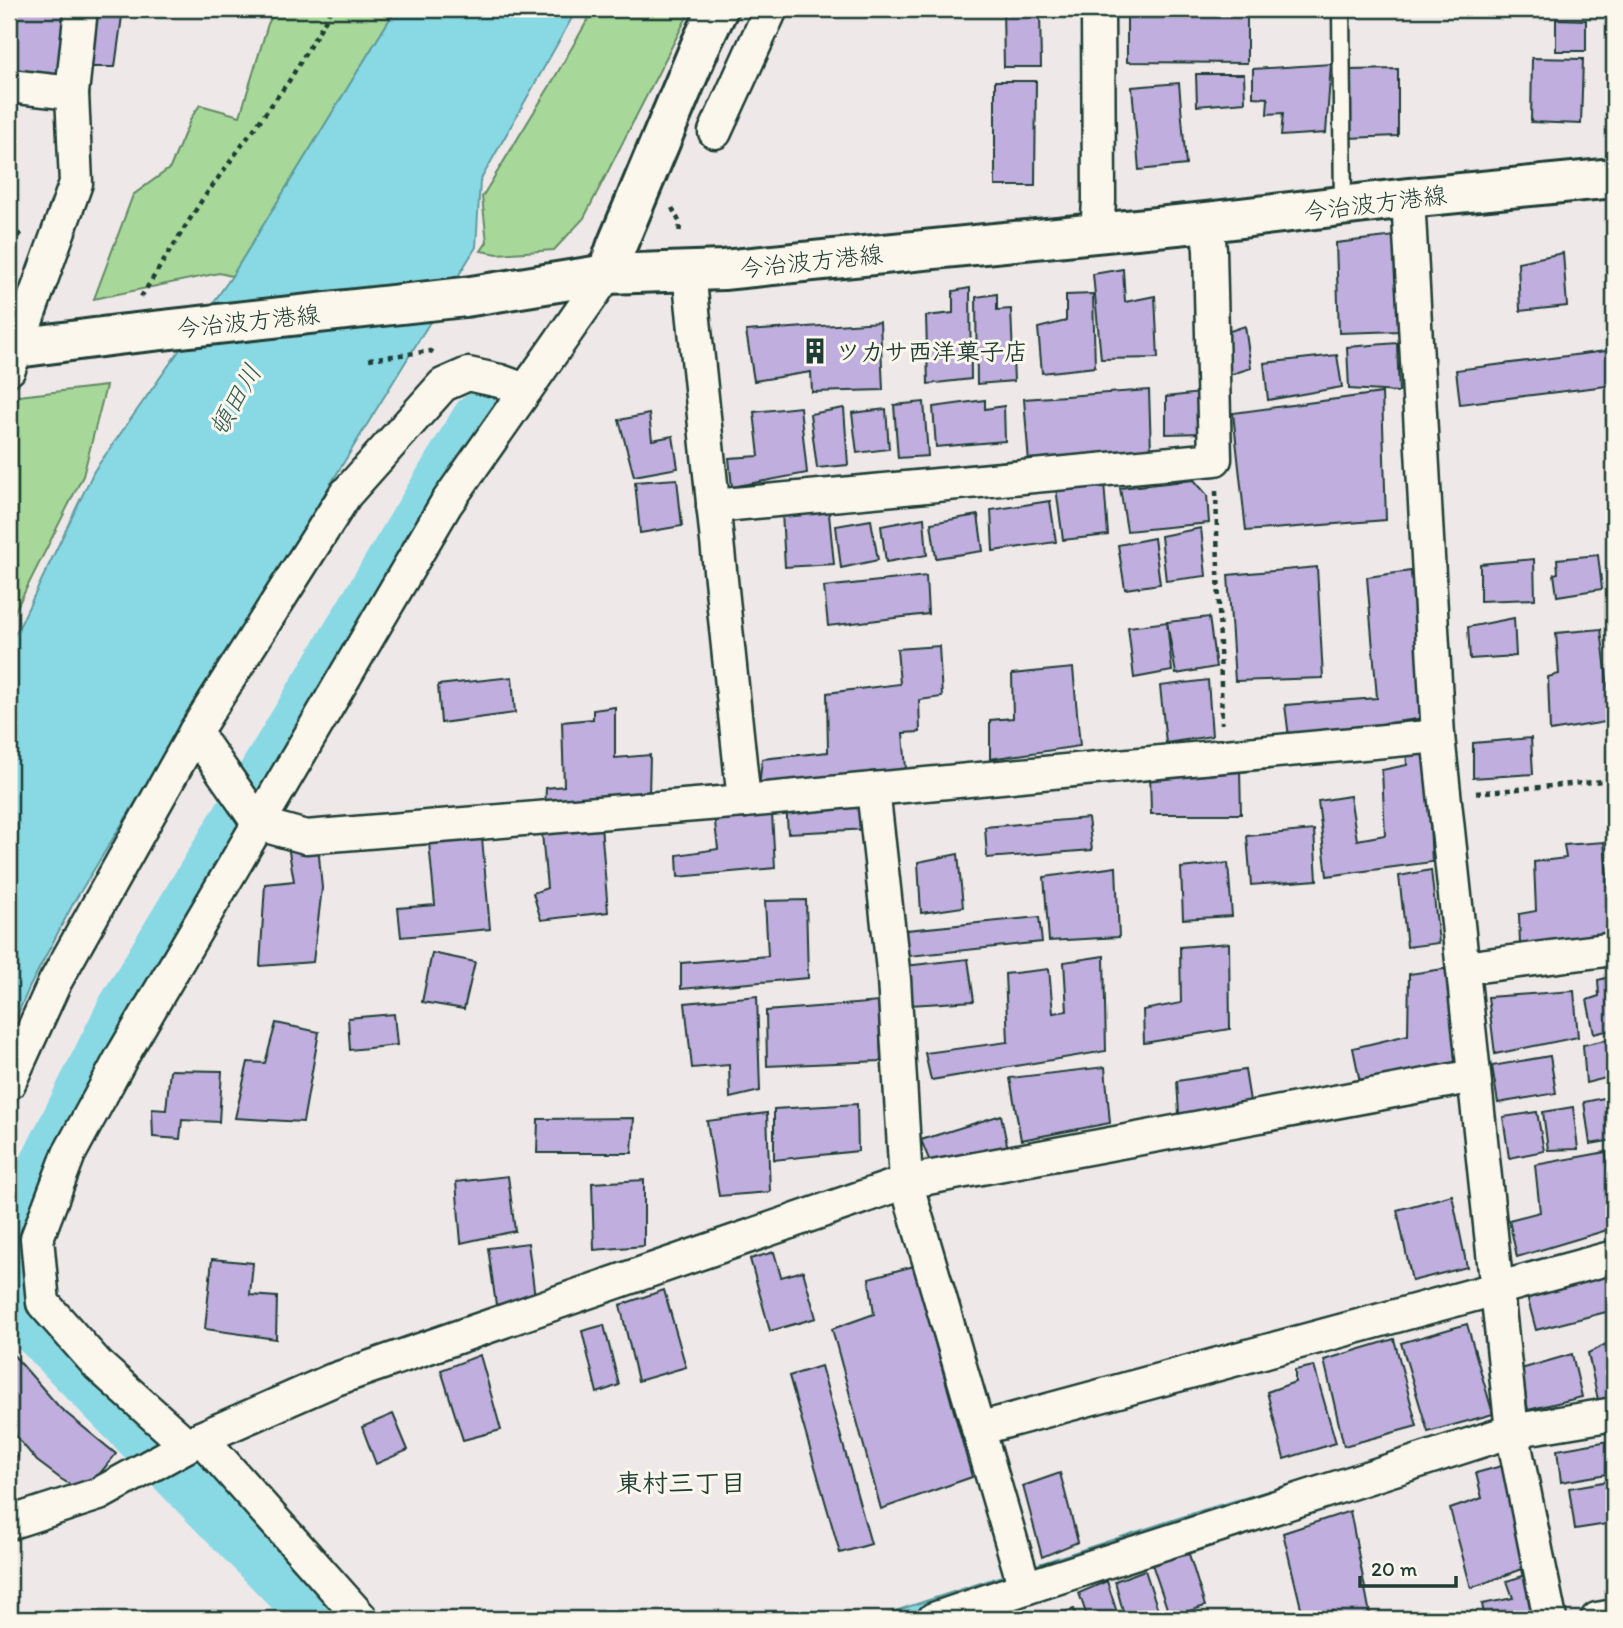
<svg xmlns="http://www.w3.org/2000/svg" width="1623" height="1628" font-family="Itim,'Klee One',sans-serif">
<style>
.green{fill:#a7d899;stroke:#638a66;stroke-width:2}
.water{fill:#89d9e5;stroke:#5f9b9e;stroke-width:2}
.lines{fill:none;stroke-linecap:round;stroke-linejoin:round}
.river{stroke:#89d9e5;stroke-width:58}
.building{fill:#bfaede;stroke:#1f3d34;stroke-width:2}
.lane-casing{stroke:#1f3d34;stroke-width:21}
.street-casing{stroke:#1f3d34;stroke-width:37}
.secondary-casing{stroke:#1f3d34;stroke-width:44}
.primary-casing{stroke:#1f3d34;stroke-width:44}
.path{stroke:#1f3d34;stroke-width:4.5;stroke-dasharray:5 5;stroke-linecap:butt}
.lane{stroke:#fbf7ec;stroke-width:16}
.street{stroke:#fbf7ec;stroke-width:32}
.secondary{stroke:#fbf7ec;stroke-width:38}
.primary{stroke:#fbf7ec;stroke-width:38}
.labels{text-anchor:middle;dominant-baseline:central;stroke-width:6;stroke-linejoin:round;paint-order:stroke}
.street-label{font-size:24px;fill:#1f3d34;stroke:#fbf7ec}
.poi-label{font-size:24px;font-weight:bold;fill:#1f3d34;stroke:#fbf7ec;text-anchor:start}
.water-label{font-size:26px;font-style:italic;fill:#345c57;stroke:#fbf7ec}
.neighbourhood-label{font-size:26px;font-weight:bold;fill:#1f3d34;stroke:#fbf7ec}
</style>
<rect width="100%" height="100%" fill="#efe8e9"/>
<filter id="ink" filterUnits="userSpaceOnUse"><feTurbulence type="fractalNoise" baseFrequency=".0143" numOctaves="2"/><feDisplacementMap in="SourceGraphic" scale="14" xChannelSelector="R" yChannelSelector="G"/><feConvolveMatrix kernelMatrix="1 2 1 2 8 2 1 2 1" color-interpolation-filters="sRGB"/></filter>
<g filter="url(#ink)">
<g class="green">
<polygon points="276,9 396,9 232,276 219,273 94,299 133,195 170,168 191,118 200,105 240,116 268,24"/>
<polygon points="594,9 691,9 584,218 554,250 498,254 481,251 487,242 482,197 551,84"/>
<polygon points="106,386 83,476 9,623 9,421 19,396"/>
</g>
<g class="water">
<polygon points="396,9 577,9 480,181 476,247 74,902 29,988 9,1034 9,645 21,623 94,471 232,276"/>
<polygon points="1402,1452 1103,1557 918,1619 871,1619 1203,1510"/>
</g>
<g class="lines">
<polyline class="river" points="323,1619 38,1327 23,1279 29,1205 125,1012 480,421"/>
</g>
<g class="building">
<polygon points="9,9 69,9 62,78 9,74"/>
<polygon points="95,9 123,9 115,67 88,67"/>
<polygon points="1003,9 1040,9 1041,67 1004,67"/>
<polygon points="1127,15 1247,16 1247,63 1127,62"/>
<polygon points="1556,19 1586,20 1586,51 1556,51"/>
<polygon points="1532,58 1583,59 1581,124 1531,122"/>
<polygon points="1331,64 1326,133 1281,136 1283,113 1267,114 1268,98 1253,97 1253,69"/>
<polygon points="1398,69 1398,136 1348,138 1350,70"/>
<polygon points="1196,74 1244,74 1245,102 1197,106"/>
<polygon points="995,81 1036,81 1035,186 995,186"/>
<polygon points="1179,83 1186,165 1139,170 1132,87"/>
<rect x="9" y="111" width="2" height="89"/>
<polygon points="1614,207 1614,263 1609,208"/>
<polygon points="1395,236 1402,331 1339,333 1336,243"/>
<polygon points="1563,253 1567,306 1520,311 1518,262"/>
<polygon points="1123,269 1125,302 1155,296 1158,358 1101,359 1093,274"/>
<polygon points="970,288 971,379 928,384 926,316 953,313 953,291"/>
<polygon points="997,294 997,310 1011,309 1014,381 977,384 976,297"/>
<polygon points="1093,294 1095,367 1042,373 1038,328 1066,321 1066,295"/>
<polygon points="880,322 883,390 812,392 811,372 754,381 746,331"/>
<polygon points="1245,326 1251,368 1226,376 1224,333"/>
<polygon points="1397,343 1399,392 1349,389 1347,347"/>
<polygon points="1614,350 1614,385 1460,404 1456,370"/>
<polygon points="1337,355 1342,387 1268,400 1264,363"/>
<polygon points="1149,390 1151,451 1029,463 1024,399"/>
<polygon points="1200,393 1203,433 1166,434 1166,397"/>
<polygon points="1382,393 1386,520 1246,531 1233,413"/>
<polygon points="985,400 985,409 1004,406 1005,441 936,447 933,407"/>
<polygon points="924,402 928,456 898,458 894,405"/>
<polygon points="800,407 807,473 732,487 729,458 759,456 754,412"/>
<polygon points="844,408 848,465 817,468 810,414"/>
<polygon points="886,409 889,449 857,453 852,413"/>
<polygon points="649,414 652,440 673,436 678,468 634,476 619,420"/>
<polygon points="1614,417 1614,444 1609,444 1606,418"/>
<polygon points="677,479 682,526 640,533 635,482"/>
<polygon points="1194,480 1207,495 1209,523 1127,531 1120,488"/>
<polygon points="1104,482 1108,535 1063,540 1056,488"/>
<polygon points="1050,501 1056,542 993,551 991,510"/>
<polygon points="828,504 834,564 785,567 782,512"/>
<polygon points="978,515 983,551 936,558 931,523"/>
<polygon points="924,518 927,555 886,562 881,526"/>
<polygon points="871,520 878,560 841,568 836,526"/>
<polygon points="1201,528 1206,576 1166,581 1161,536"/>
<polygon points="1154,538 1160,584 1125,589 1118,545"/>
<polygon points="1598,555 1602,589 1557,596 1554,574 1558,573 1557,559"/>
<polygon points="1534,559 1535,599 1480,601 1480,564"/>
<polygon points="1317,567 1323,678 1235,681 1228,575"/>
<polygon points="1411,571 1424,718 1289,737 1285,705 1377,698 1367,577"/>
<polygon points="926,576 928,614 828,626 824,587"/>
<polygon points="1209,617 1216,667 1176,674 1167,622"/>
<polygon points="1514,618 1516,656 1470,659 1468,627"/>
<polygon points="1167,622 1172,671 1134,678 1128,627"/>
<polygon points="1601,629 1612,721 1550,731 1548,677 1559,674 1556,633"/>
<polygon points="939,646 942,697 919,700 920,732 903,733 906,769 759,788 762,759 828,752 827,693 900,684 897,649"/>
<polygon points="1073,668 1080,746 990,759 990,720 1013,718 1012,674"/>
<polygon points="512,677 515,713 441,723 438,685"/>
<polygon points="1208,680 1212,736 1166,743 1160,686"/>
<polygon points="615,707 615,758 650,755 649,795 545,808 546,788 564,786 562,722 593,719 593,710"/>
<polygon points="1531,738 1533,774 1473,778 1473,743"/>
<polygon points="1426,748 1432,862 1327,876 1318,801 1350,796 1357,840 1385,835 1382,770 1407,765 1406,749"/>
<polygon points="1240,769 1241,814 1151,814 1150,772"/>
<polygon points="868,795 870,829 788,833 786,804"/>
<polygon points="772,813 775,868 678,877 677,855 718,849 714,814"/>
<polygon points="1088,818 1092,850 987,858 985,827"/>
<polygon points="601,825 608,912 541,920 533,893 547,888 542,833"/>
<polygon points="1314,830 1317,880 1251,885 1247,836"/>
<polygon points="482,838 490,929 401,937 398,908 435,905 429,843"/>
<polygon points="1604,842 1612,932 1520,945 1519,914 1536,911 1534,862 1566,858 1564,845"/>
<polygon points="318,845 322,888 313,962 260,966 265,884 294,881 288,846"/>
<polygon points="958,854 963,907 921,913 918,862"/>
<polygon points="1228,863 1232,916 1183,919 1181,868"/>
<polygon points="1116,867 1119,937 1049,941 1044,877"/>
<polygon points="1431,870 1439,943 1407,947 1399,876"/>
<polygon points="806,900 808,978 681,989 681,963 768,956 765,901"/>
<polygon points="1039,917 1042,942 900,957 897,931"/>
<polygon points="1229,943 1230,1029 1144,1043 1143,1010 1181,1003 1180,947"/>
<polygon points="432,953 475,962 464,1009 422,1002"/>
<polygon points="1104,956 1106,1051 931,1080 925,1053 1008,1042 1005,974 1049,969 1053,1013 1067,1011 1064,962"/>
<polygon points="968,959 974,1001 910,1005 905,966"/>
<polygon points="1451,968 1455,1062 1447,1068 1360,1082 1353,1048 1408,1035 1409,974"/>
<polygon points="1614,976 1614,1029 1594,1034 1587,1000 1599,996 1598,980"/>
<polygon points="1574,991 1578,1037 1495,1054 1488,997"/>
<polygon points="757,996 760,1091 730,1098 729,1065 692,1068 685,1003"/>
<polygon points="879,1002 881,1061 767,1066 766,1011"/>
<polygon points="394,1014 397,1045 350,1050 348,1018"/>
<polygon points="276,1023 319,1032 303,1122 235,1118 248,1062 265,1063"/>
<polygon points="1614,1038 1614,1076 1586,1083 1583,1045"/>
<polygon points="1550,1056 1556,1093 1498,1103 1492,1066"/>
<polygon points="1105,1067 1110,1123 1021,1140 1010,1078"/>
<polygon points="170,1070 222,1071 219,1122 182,1120 180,1139 153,1137 152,1109 166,1110"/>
<polygon points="1245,1070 1250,1101 1179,1114 1177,1081"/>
<polygon points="1614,1096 1614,1140 1590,1144 1584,1102"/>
<polygon points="857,1104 858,1151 774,1160 774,1109"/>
<polygon points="1573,1107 1578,1149 1548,1150 1543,1112"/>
<polygon points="1537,1112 1544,1151 1509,1158 1503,1117"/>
<polygon points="767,1113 770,1192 719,1196 707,1121"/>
<polygon points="1001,1115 1009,1154 932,1167 921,1140"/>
<polygon points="634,1118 632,1153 537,1153 538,1119"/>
<polygon points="1606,1152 1614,1209 1614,1228 1517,1257 1509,1220 1540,1212 1535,1165"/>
<polygon points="508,1176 515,1231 461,1243 456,1182"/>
<polygon points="644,1180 644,1246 594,1250 592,1183"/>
<polygon points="1452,1195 1467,1267 1412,1281 1397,1210"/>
<polygon points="528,1243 535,1297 496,1305 488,1248"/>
<polygon points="774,1252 781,1277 803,1271 816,1318 770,1331 750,1259"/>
<polygon points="212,1259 253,1263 250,1295 277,1297 276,1339 205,1329"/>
<polygon points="914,1266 972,1477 881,1509 832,1329 874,1314 869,1278"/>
<polygon points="1614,1275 1614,1310 1536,1330 1527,1296"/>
<polygon points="664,1290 686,1367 638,1381 620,1305"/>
<polygon points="1467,1324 1493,1414 1428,1432 1401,1343"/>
<polygon points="604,1325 619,1385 597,1393 582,1331"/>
<polygon points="1394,1339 1417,1426 1344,1446 1324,1360"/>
<polygon points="1606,1344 1614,1355 1614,1395 1598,1400 1588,1353"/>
<polygon points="9,1350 60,1408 116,1454 84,1493 61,1479 37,1461 9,1428"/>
<polygon points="1572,1354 1582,1397 1528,1410 1521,1369"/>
<polygon points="480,1355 501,1430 463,1440 441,1370"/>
<polygon points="821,1366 871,1544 840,1553 789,1376"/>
<polygon points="1314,1366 1336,1443 1284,1459 1267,1392 1295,1382 1295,1370"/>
<polygon points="393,1414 408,1450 376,1464 362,1427"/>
<polygon points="1609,1441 1613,1473 1561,1482 1557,1450"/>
<polygon points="9,1448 18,1455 9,1479"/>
<polygon points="1505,1465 1525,1568 1471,1588 1450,1509 1482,1498 1476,1473"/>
<polygon points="1060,1473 1078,1542 1042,1557 1023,1486"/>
<polygon points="1614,1480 1614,1523 1575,1529 1569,1488"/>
<polygon points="1350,1511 1371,1619 1335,1619 1333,1611 1303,1616 1283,1533"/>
<polygon points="1189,1554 1205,1606 1170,1617 1152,1564"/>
<polygon points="1145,1570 1161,1619 1125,1619 1115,1581"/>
<polygon points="1529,1574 1538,1612 1532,1619 1485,1619 1482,1604 1513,1598 1507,1581"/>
<polygon points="1107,1581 1119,1619 1088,1619 1079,1593"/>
<polygon points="1074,1609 1077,1619 1043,1619"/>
</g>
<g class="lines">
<g class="lane-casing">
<polyline id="lane" points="1341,9 1343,207"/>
</g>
<g class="street-casing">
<g id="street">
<polyline points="9,86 72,93"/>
<polyline points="715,132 771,9"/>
<polyline points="1408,198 1438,736 1512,1431 1550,1619"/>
<polyline points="1097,233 1099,201 1098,9"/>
<polyline points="689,272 744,801"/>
<polyline points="9,369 76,183 72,93 81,9"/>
<polyline points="713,506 1215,459 1210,250 1207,222"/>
<polyline points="195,732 259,824 306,837 744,801 1438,736"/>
<polyline points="873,789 894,979 906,1182 1025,1588"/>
<polyline points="1463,968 1614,949"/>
<polyline points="9,1083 55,982 195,732 345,495 443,385 468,374 500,381 525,390"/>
<polyline points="978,1429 1614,1257"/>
<polyline points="201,1438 362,1619"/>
<polyline points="187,1445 99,1366 43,1303 37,1238 69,1154 124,1053 446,504 607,274"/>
<polyline points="9,1523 99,1494 201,1438 333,1380 906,1182 1474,1076"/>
<polyline points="934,1619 1025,1588 1512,1431 1614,1414"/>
<polyline points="1597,1619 1614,1616"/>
</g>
</g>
<g class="secondary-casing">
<polyline id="secondary" points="607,274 617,245 702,42 718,9"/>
</g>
<g class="primary-casing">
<polyline id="primary" points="9,349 117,335 465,297 607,274 723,270 1207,222 1408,198 1614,178"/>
</g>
<g class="path">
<polyline points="672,208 680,223 679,236"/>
<polyline points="9,242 23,232"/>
<polyline points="141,297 202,200 289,81 332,9"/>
<polyline points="369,359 431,351 437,355"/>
<polyline points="1216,491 1222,724"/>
<polyline points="1476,793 1614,780"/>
</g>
<use href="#lane" class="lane"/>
<use href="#street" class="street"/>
<use href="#secondary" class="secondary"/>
<use href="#primary" class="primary"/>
</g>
</g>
<defs>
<g id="building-bare" transform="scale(2.1)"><path d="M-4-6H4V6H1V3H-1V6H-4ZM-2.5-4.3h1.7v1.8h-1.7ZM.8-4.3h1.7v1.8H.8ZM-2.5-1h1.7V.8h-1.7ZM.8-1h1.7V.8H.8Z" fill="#1f3d34" stroke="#fbf7ec" stroke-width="2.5" paint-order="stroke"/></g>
</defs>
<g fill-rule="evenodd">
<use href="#building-bare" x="815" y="351"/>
</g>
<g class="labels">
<g class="street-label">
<text transform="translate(1375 203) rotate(-7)">今治波方港線</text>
<text transform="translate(811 261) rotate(-6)">今治波方港線</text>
<text transform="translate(248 321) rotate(-6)">今治波方港線</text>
</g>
<g class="poi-label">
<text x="836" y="351">ツカサ西洋菓子店</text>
</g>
<g class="water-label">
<text transform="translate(235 400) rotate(-60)">頓田川</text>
</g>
<g class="neighbourhood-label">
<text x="681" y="1483">東村三丁目</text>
</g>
</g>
<rect width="1623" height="1628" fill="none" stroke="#fbf7ec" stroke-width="35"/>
<rect x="18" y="18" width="1588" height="1593" fill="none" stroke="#1f3d34" stroke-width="2.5" filter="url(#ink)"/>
<path d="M1360 1576v10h96v-10" fill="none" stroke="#1f3d34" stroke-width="3.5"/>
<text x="1371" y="1576" font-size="21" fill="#1f3d34" stroke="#fbf7ec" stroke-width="5" paint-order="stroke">20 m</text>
</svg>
